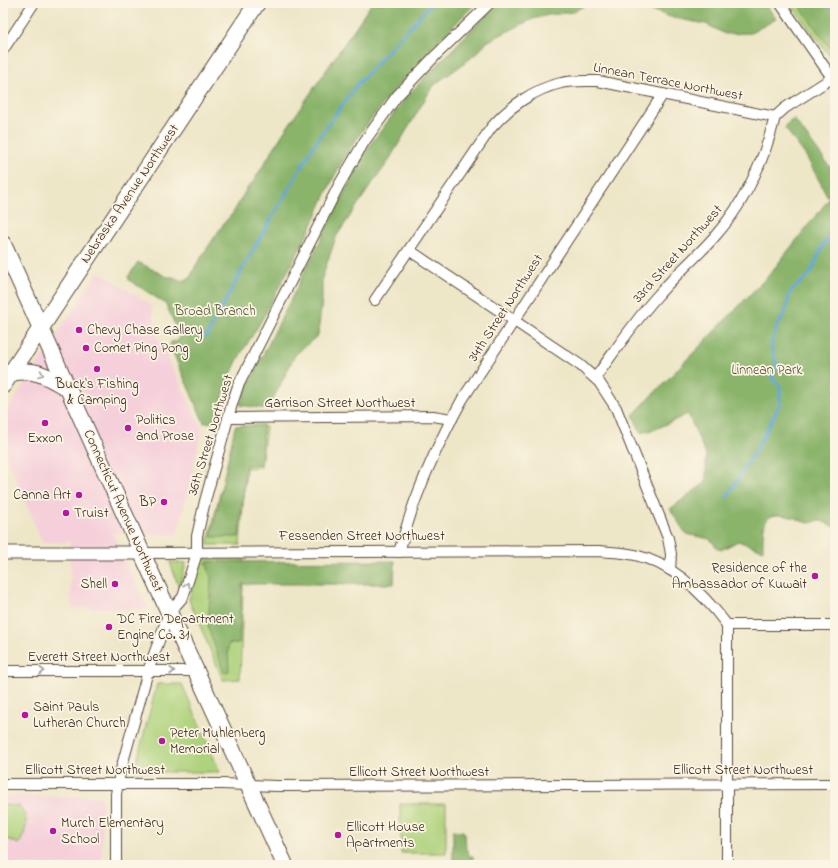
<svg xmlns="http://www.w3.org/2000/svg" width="838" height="868" font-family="'Indie Flower',sans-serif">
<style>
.built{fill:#f5cfda}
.green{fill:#aed27b;stroke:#747e4c}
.forest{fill:#8ab46b;stroke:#626f44}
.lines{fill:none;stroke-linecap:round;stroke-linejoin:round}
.stream{stroke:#63a7d8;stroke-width:3}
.minor-casing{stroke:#564637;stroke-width:12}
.tertiary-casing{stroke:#564637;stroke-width:15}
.primary-casing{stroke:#564637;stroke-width:18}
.minor{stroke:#fff;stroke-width:10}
.tertiary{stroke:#fff;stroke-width:13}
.primary{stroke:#fff;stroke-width:16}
.oneway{stroke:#a79f9a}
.poi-dot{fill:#b5179e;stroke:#fcf5e5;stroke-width:1.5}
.labels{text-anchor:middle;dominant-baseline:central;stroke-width:3.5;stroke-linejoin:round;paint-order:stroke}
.street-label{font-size:14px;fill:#3b2a1e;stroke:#fcf5e5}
.park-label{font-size:14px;fill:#585435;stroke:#fcf5e5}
.poi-label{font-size:14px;fill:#3b2a1e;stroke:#fcf5e5;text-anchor:start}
</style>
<rect width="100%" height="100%" fill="#fcf5e5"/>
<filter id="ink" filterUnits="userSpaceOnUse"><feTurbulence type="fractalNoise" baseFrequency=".025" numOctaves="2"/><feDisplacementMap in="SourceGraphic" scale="8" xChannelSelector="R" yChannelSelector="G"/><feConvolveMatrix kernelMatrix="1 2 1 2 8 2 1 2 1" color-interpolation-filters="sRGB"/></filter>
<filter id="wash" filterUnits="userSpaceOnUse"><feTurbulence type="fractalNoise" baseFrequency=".012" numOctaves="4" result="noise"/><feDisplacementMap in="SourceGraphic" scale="16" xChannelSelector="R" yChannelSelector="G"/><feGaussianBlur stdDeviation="0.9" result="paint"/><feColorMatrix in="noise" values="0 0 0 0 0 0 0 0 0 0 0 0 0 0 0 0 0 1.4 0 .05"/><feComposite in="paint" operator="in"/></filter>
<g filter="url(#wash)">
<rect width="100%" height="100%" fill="#ede6c7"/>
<g class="built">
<polygon points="98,271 151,305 156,334 202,429 177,535 112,533 148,609 71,608 70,542 42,542 3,448 3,417"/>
<polygon points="102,796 102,865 3,865 3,797"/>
</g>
<g class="green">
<polygon points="790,3 835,3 835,63"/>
<polygon points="237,426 266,427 261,467 246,468 240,545 207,545"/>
<polygon points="204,559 244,559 240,679 223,680 189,600 200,562"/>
<polygon points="170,562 186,563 179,588"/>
<polygon points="157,684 182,684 220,772 134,772"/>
<polygon points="400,804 446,804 446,853 401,853"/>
<path d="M3 805 19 806C30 817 27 831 19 844L3 837Z"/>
</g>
<g class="forest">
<path d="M372 3H476C426 53 375 105 339 167 324 195 314 225 298 252 286 275 273 298 261 321 254 335 243 348 236 363 227 382 221 402 214 422L204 423 170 346 171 342 178 341 180 337 166 304 129 280 128 277 138 262 167 277H173L182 281 190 278 196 265 224 223 233 213 246 190 253 182 282 135Z"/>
<polygon points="501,3 589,3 573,12 548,15 533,19 494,38 487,42 479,51 466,62 438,82 431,89 386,165 371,185 336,237 322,278 322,299 318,335 295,355 268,409 240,405 248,385 362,157 373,141 408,95 477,24"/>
<polygon points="619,3 765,3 776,19 751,33 725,34 706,24 673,18 654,11"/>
<polygon points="797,3 835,3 835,55"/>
<path d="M794 119 829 166 835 171V527L819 520C816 521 813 522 810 523 805 523 799 520 795 518 762 508 763 524 763 550L738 541 721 550 717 548 710 539 686 534 670 509 706 482V455L688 414 656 429 641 433 633 415 769 275 829 199 806 156 785 128 788 123Z"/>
<polygon points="263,425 261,464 246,465 239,537 211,537 235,426"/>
<polygon points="395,561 394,584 242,584 239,643 228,644 229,671 224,673 208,627 211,577 206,562"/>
<polygon points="453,830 463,831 463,833 465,833 466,850 468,850 469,856 473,856 473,862 471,863 471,865 447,865 449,861 453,861"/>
</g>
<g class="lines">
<g class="stream">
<polyline points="823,3 835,10"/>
<polyline points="206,337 249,257 316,142 357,85 432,3"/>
<polyline points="727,497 757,448 780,404 780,386 772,378 777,365 771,345 777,326 785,313 790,292 810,274 824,244 835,229"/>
</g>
</g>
</g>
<g filter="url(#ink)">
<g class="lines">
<g class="minor-casing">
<g id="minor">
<polyline points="780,3 835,82"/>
<polyline points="3,50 34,3"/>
<polyline points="409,250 580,365 599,382 616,408 668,538 671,554 670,570"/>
<path d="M375 300 491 128C509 107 534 89 561 83 573 80 586 81 598 81L775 117 785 108 832 78"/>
<path d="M595 378C616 350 635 320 659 294 677 273 698 256 716 235 746 201 764 161 775 117"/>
<polyline points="228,418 433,416 452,419"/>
<path d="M399 552C404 535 409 518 415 501 428 466 444 432 462 400L663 94"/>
<path d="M142 553 598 551C610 552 623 552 635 555 673 564 704 594 727 625V865"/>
<polyline points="727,625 835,625"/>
<polyline points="3,671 196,671"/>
<polyline points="3,784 221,784 277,786 835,784"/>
<polyline points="116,865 116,794 120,773 148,671 169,613 183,597 197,553 197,536 205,501 232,404 238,386 339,185 364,142 397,96 436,55 490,3"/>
</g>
</g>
<g class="tertiary-casing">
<polyline id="tertiary" points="3,553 142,553"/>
</g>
<g class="primary-casing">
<g id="primary">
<polyline points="3,244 146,562 285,865"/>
<path d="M11 373C37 368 46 376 69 389"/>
<polyline points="3,385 257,3"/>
</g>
</g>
<use href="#minor" class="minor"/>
<use href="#tertiary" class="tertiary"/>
<use href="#primary" class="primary"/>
</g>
<defs><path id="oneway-chevron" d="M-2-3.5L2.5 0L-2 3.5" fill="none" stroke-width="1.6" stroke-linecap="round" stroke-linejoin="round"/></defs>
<g class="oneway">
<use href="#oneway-chevron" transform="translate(41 374) rotate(22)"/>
<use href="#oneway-chevron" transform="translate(187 585) rotate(-73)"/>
<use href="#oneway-chevron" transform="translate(42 671)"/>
<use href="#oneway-chevron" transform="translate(172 671)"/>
</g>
</g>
<g class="poi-dot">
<circle cx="79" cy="330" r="4"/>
<circle cx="86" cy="348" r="4"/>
<circle cx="97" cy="369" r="4"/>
<circle cx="45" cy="423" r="4"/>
<circle cx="128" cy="428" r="4"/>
<circle cx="79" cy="495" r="4"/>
<circle cx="164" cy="502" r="4"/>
<circle cx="66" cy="513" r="4"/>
<circle cx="815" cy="576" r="4"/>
<circle cx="115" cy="584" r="4"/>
<circle cx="109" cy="627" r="4"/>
<circle cx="25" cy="715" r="4"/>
<circle cx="162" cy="741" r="4"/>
<circle cx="53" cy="831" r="4"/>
<circle cx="338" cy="835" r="4"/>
</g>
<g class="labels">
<g class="street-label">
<text transform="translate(668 82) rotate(11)">Linnean Terrace Northwest</text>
<text transform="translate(130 194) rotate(-56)">Nebraska Avenue Northwest</text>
<text transform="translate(678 254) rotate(-48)">33rd Street Northwest</text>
<text transform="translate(506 308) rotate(-57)">34th Street Northwest</text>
<text x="340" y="403">Garrison Street Northwest</text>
<text transform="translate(211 435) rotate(-73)">36th Street Northwest</text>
<text transform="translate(123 511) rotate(66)">Connecticut Avenue Northwest</text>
<text x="362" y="536">Fessenden Street Northwest</text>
<text x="99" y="657">Everett Street Northwest</text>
<text x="95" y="770">Ellicott Street Northwest</text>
<text x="743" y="770">Ellicott Street Northwest</text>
<text x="419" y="772">Ellicott Street Northwest</text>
</g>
<g class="park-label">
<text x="215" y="311">Broad Branch</text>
<text x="767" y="370">Linnean Park</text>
</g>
<g class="poi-label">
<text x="87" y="330">Chevy Chase Gallery</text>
<text x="94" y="348">Comet Ping Pong</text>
<text x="97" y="384" text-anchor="middle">Buck's Fishing<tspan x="97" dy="16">&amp; Camping</tspan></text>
<text x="136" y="420">Politics<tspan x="136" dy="16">and Prose</tspan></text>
<text x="45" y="438" text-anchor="middle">Exxon</text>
<text x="71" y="495" text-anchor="end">Canna Art</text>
<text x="156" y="502" text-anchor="end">BP</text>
<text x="74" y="513">Truist</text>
<text x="807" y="568" text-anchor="end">Residence of the<tspan x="807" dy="16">Ambassador of Kuwait</tspan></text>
<text x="107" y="584" text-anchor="end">Shell</text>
<text x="117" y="619">DC Fire Department<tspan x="117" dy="16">Engine Co. 31</tspan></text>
<text x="33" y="707">Saint Pauls<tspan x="33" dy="16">Lutheran Church</tspan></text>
<text x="170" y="733">Peter Muhlenberg<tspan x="170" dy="16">Memorial</tspan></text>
<text x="61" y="823">Murch Elementary<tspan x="61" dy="16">School</tspan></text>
<text x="346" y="827">Ellicott House<tspan x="346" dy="16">Apartments</tspan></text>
</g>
</g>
<rect width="838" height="868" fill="none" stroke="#fcf5e5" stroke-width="16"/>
</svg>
